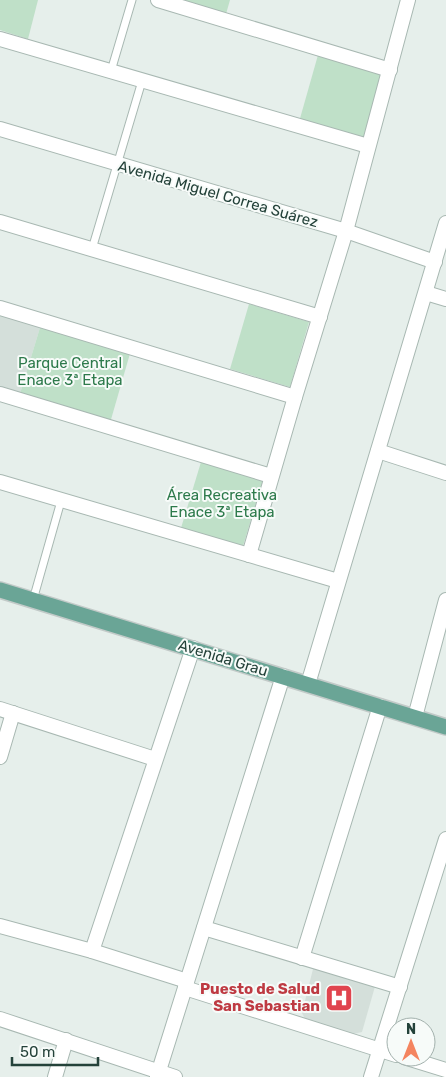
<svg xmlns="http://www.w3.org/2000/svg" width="446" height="1077" font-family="Rubik,sans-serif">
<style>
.built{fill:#d4dfda}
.green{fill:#bfe0c8}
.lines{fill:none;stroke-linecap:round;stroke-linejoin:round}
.lane-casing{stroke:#a8b8b2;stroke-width:9}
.street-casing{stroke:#a8b8b2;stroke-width:16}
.primary-casing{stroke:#c2cac8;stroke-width:18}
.lane{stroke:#fff;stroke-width:7}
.street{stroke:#fff;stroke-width:14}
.primary{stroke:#6aa596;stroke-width:15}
.labels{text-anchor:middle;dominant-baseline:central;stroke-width:4;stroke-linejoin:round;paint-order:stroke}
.street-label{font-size:15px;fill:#24423a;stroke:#f7fbf9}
.park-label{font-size:15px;fill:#2d7a4b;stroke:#f7fbf9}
.health-label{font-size:15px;font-weight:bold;fill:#be3a42;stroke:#f7fbf9;text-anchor:end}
</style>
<rect width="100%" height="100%" fill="#e6efeb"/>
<g class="built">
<polygon points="0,308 42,321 19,397 0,391"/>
<polygon points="319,965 376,983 362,1032 353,1034 305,1019 302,1013 313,969"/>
</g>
<g class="green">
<polygon points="0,0 38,0 28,39 0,30"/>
<polygon points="180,0 230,0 226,14"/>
<polygon points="318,55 382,73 363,139 299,122"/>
<polygon points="249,304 309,322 290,387 230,369"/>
<polygon points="42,321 131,350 110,423 19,397"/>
<polygon points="201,462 263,480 243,546 181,528"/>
</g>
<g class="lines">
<g class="lane-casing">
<g id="lane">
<polyline points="111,71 132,0"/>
<polyline points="92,249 142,81"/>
<polyline points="33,600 61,501"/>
</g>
</g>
<g class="street-casing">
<g id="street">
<polyline points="158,0 390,70"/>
<polyline points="0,39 368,146"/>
<polyline points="0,129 346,231 435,262"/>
<polyline points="0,222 320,317"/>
<polyline points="426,293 446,299"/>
<polyline points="0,308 295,397"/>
<polyline points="0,394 271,476"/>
<polyline points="378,451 446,473"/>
<polyline points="0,482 338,581"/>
<polyline points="249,555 295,397 346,231 408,0"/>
<polyline points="308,684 446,223"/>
<polyline points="0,709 155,759"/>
<polyline points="415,717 446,600"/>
<polyline points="0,757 13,713"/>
<polyline points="0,926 92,951 187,981"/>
<polyline points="204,928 400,987"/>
<polyline points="92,951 193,648"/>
<polyline points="302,958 380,706"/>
<polyline points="185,988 396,1055"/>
<polyline points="0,1019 175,1077"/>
<polyline points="404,1057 446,1070"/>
<polyline points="55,1077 66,1040"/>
<polyline points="157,1077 283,676"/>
<polyline points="371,1077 446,839"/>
</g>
</g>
<g class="primary-casing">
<polyline id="primary" points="0,590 446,727"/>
</g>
<use href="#lane" class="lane"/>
<use href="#street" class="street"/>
<use href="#primary" class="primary"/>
</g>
<defs>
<g id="hospital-square" transform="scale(1.4375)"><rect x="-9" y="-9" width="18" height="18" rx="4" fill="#e0444e" stroke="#f7fbf9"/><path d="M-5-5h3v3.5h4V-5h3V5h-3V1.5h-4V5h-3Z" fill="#fff"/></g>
</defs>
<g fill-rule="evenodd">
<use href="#hospital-square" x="339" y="998"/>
</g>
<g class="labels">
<g class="street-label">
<text transform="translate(218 194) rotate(16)">Avenida Miguel Correa Suárez</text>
<text transform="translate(223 658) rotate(17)">Avenida Grau</text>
</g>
<g class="park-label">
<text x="70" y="363">Parque Central<tspan x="70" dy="17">Enace 3ª Etapa</tspan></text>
<text x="222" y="495">Área Recreativa<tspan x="222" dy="17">Enace 3ª Etapa</tspan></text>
</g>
<g class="health-label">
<text x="320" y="989">Puesto de Salud<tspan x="320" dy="17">San Sebastian</tspan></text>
</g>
</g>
<g transform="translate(411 1042)"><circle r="24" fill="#f7fbf9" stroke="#a3b1ad"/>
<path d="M0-4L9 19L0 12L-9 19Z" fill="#f4845f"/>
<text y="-8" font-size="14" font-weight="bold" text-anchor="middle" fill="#24423a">N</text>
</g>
<path d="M12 1057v8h86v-8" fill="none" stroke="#24423a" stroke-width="2.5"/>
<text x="20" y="1057" font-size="15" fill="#24423a" stroke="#f7fbf9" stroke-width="4" paint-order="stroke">50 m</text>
</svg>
